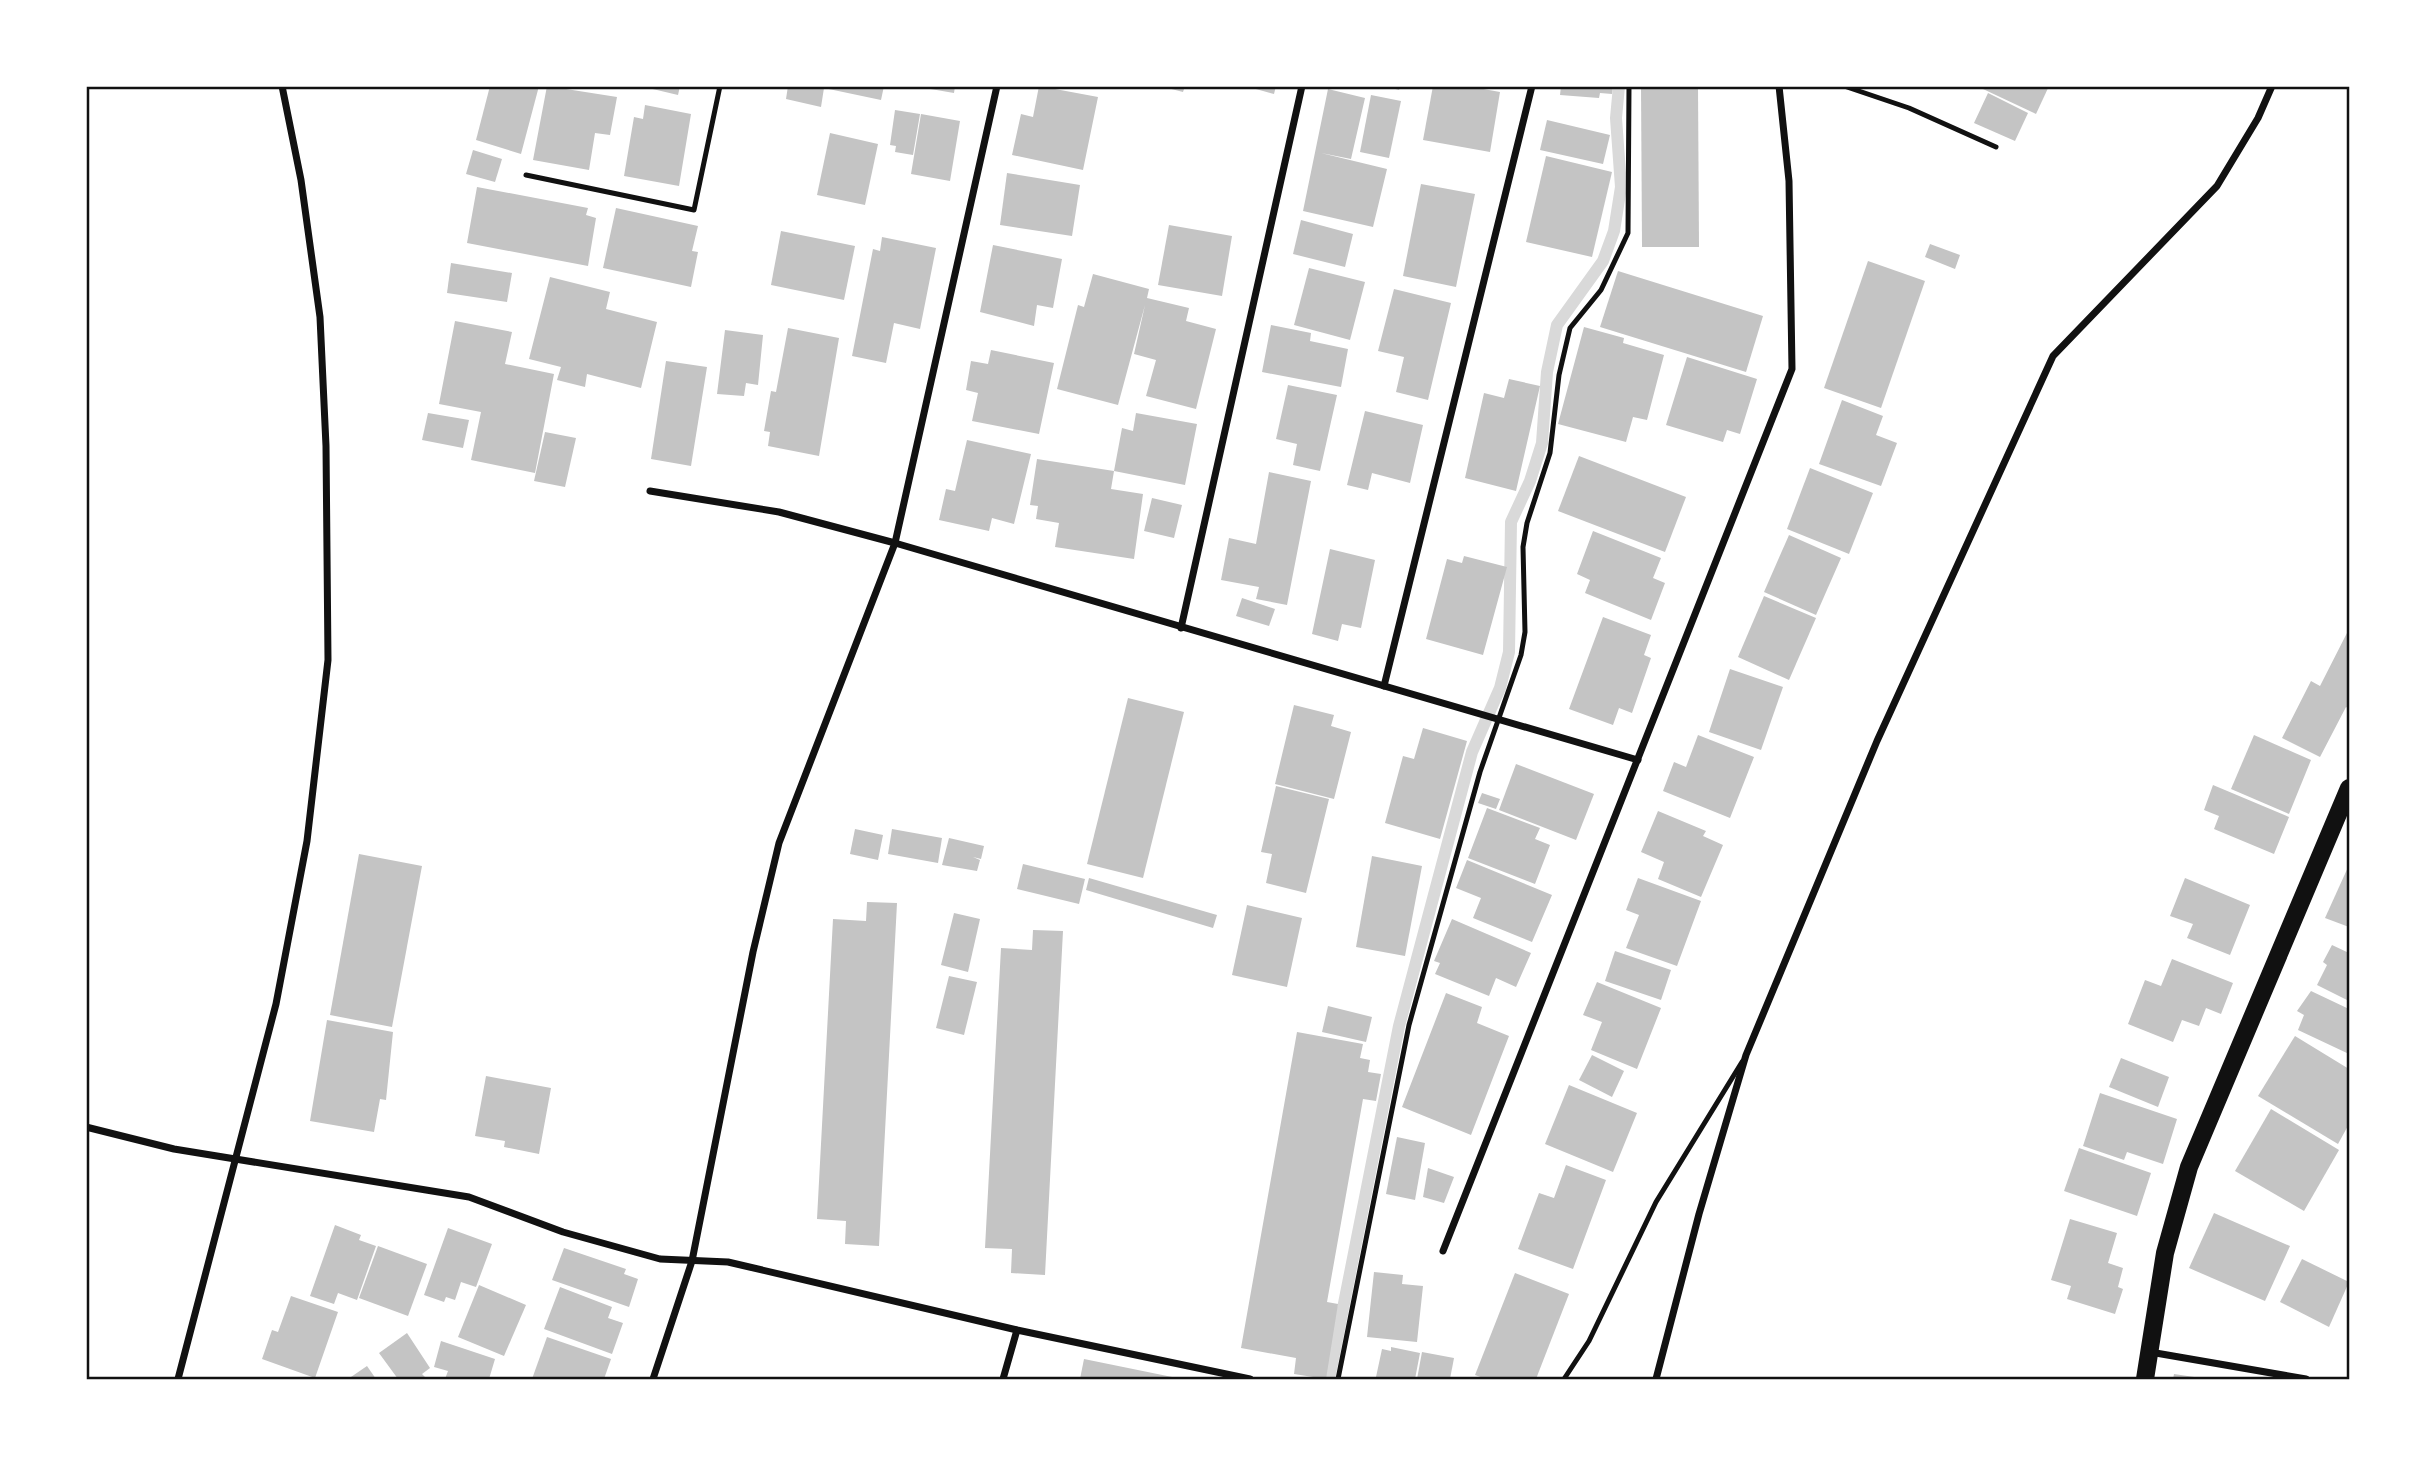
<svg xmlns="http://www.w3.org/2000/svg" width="2435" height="1465" font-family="'Golos Text',sans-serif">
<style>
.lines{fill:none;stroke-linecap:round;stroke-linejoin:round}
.stream{stroke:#d9d9d9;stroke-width:12}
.building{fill:#c4c4c4}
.service{stroke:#111;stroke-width:5}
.minor{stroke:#111;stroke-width:7}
.primary{stroke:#111;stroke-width:18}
.neatline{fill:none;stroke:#111;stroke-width:2.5}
</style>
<rect width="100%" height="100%" fill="#fff"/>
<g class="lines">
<polyline class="stream" points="1329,1379 1399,1026 1472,752 1500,688 1509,652 1511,522 1530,481 1542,443 1547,372 1557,325 1603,261 1614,231 1621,187 1616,118 1619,86"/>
</g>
<g class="building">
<polygon points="490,86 539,86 521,154 476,140"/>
<polygon points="547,86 617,97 610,135 595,133 589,170 533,160"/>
<polygon points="640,86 680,86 678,95"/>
<polygon points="788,86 884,86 881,100 824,88 821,107 786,99"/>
<polygon points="913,86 955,86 954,93"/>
<polygon points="1039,86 1098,97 1083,170 1012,155 1021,114 1033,117"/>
<polygon points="1160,86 1185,86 1183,92"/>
<polygon points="1245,86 1276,86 1274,94"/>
<polygon points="1384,86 1401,86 1399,90"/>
<polygon points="1433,86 1467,86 1500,92 1490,152 1423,140"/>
<polygon points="1561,86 1613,86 1612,94 1600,93 1599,98 1560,95"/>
<polygon points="1641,86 1698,86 1699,247 1642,247"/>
<polygon points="1985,86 2049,86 2036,114 1983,89"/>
<polygon points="1328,89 1365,98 1351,159 1321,153 1387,169 1373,227 1303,211"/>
<polygon points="1988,93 2028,113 2015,141 1974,123"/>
<polygon points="1371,95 1401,101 1389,158 1360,152"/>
<polygon points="645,105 691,114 679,186 624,176 634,117 643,119"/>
<polygon points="895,110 920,114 913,155 895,152 896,146 890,145"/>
<polygon points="921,114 960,121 950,181 911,174"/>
<polygon points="1547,120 1610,135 1603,164 1540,150"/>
<polygon points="830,133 878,144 865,205 817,195"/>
<polygon points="473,150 502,159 495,182 466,174"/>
<polygon points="1546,156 1612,172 1592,257 1526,242"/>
<polygon points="1007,173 1080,185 1072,236 1000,225"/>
<polygon points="1421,184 1475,194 1456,287 1403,276"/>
<polygon points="477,187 588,208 586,215 596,218 588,266 467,243"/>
<polygon points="616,208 698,226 692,251 698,252 691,287 603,268"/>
<polygon points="1301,220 1353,234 1345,267 1293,254"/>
<polygon points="1169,225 1232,236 1222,296 1158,285"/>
<polygon points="781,231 855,246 844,300 771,285"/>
<polygon points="882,237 936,248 920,329 894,323 886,363 852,356 873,249 880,251"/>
<polygon points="1930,244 1960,255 1955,269 1925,257"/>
<polygon points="993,245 1062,259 1053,308 1037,305 1034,326 980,312"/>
<polygon points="1868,261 1925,281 1881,408 1824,388"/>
<polygon points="451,263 512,273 507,302 447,293"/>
<polygon points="1309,268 1365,282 1350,340 1294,325"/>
<polygon points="1618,271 1763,316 1746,372 1600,327"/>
<polygon points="1093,274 1149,289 1147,298 1189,308 1186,321 1216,329 1196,409 1146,396 1156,360 1134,354 1145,305 1118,405 1057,389 1078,305 1084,307"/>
<polygon points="550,277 610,292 606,309 657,322 641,388 587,374 585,387 557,380 561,367 529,359"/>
<polygon points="1394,289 1451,303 1428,400 1396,392 1404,357 1378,351"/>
<polygon points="455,321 512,332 505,364 554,374 535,473 471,460 481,412 439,404"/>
<polygon points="1271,325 1311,333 1310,341 1348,349 1341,387 1262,372"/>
<polygon points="1584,327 1624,338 1623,343 1664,355 1647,420 1633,417 1626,442 1558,424"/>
<polygon points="788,328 839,338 819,456 768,446 770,432 764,431 771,391 776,392"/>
<polygon points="725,330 763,335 758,385 746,383 744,396 717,394"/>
<polygon points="991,350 1054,363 1039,434 972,421 978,393 966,390 971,361 988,364"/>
<polygon points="1687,357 1757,379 1740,434 1727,430 1723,442 1666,425"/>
<polygon points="666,361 707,367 691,466 651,459"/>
<polygon points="1509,379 1540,386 1516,491 1465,478 1484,393 1504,398"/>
<polygon points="1288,385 1337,395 1320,471 1293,465 1297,444 1276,439"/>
<polygon points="1842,400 1883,416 1876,435 1897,443 1881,486 1819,464"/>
<polygon points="1365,411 1423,425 1410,483 1372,473 1368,490 1347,485"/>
<polygon points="428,413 469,420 463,448 422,440"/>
<polygon points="1136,413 1197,424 1185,485 1114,471 1122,428 1133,431"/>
<polygon points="545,432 576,438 565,487 534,481"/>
<polygon points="967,440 1031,454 1014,524 992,518 989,531 939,520 946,489 955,491"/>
<polygon points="1579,456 1686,497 1665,552 1558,511"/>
<polygon points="1037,459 1114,471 1111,489 1143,494 1134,559 1055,547 1059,523 1036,519 1038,506 1030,505"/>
<polygon points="1810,468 1873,493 1849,554 1787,529"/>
<polygon points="1269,472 1311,481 1287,605 1256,599 1259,587 1221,580 1229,538 1256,544"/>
<polygon points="1152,498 1182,505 1174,538 1144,531"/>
<polygon points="1593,531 1661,558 1653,578 1665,583 1651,620 1585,593 1590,580 1577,574"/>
<polygon points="1789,535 1841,558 1816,615 1764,592"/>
<polygon points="1330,549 1375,560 1361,628 1342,624 1338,641 1312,634"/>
<polygon points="1464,556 1507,567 1483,655 1426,639 1447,559 1462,563"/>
<polygon points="1764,596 1816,618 1789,680 1738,657"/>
<polygon points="1242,598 1275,609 1269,626 1236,616"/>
<polygon points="1603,617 1651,635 1644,655 1651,658 1632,713 1619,708 1613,725 1569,709"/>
<polygon points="2349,629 2349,709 2346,707 2320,757 2282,738 2311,681 2320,686"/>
<polygon points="1730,669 1783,687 1761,750 1709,732"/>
<polygon points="1128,698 1184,712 1143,878 1087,864"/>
<polygon points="1294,705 1334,715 1331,726 1351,732 1334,799 1275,784"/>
<polygon points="1423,728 1467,741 1440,839 1385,823 1403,756 1414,759"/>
<polygon points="1698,735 1754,757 1730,818 1663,791 1674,762 1686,767"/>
<polygon points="2254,735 2311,760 2289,814 2231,789"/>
<polygon points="1516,764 1594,794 1576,840 1499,810"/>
<polygon points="2213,785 2289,817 2274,854 2214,829 2219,816 2204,810"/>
<polygon points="1276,786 1329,799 1306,893 1266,883 1272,854 1261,852"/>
<polygon points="1482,793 1500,799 1496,809 1478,803"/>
<polygon points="1487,808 1540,828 1535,839 1550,845 1535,884 1468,858"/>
<polygon points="1658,811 1706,831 1703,836 1723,845 1701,897 1658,879 1664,862 1641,852"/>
<polygon points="855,829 883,835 878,860 850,854"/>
<polygon points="892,829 942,838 938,863 888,854"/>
<polygon points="949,838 984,846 981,859 973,857 980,860 977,871 942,865"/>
<polygon points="359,854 422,866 392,1027 330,1015"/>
<polygon points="1372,856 1422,866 1405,956 1356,947"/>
<polygon points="1467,860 1552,895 1532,942 1473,918 1481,898 1456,888"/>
<polygon points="1023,864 1085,879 1079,904 1017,889"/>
<polygon points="2349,865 2349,927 2325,918"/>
<polygon points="1089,878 1217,915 1213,928 1086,890"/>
<polygon points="1638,878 1701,901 1677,966 1626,948 1639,915 1626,910"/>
<polygon points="2185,878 2250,905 2230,955 2187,938 2193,924 2170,916"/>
<polygon points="867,902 897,903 879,1246 845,1244 846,1221 817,1219 833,919 866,921"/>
<polygon points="1247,905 1302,918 1287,987 1232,975"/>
<polygon points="954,913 980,919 968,972 941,965"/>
<polygon points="1452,919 1531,953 1516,987 1496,978 1489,996 1435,974 1440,963 1434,961"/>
<polygon points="1033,930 1063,931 1045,1275 1011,1273 1012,1249 985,1248 1001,948 1032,950"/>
<polygon points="2332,945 2349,953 2349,1001 2317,985 2327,965 2323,962"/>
<polygon points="1615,951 1671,970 1661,1000 1605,981"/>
<polygon points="2172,959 2233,983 2221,1014 2206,1008 2199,1026 2182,1020 2173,1042 2128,1024 2145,980 2161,986"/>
<polygon points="949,976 977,982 964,1035 936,1028"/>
<polygon points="1597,982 1661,1008 1637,1069 1591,1050 1602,1022 1583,1015"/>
<polygon points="2311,991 2349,1009 2349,1054 2298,1030 2304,1015 2297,1011"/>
<polygon points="1446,993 1482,1007 1477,1023 1509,1036 1471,1135 1402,1107"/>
<polygon points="1328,1006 1372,1017 1366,1042 1322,1032"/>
<polygon points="327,1020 393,1032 386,1100 380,1099 374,1132 310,1121"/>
<polygon points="1297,1032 1363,1044 1360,1058 1370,1060 1368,1072 1381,1074 1376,1101 1363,1099 1327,1302 1338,1304 1326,1379 1294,1374 1296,1358 1241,1348"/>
<polygon points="2295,1036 2349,1069 2349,1124 2338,1144 2258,1096"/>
<polygon points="1592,1055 1624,1071 1612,1097 1579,1080"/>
<polygon points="2121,1058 2169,1077 2158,1107 2109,1087"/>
<polygon points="486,1076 551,1088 539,1154 504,1147 505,1141 475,1136"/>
<polygon points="1569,1085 1637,1113 1613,1172 1545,1144"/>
<polygon points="2100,1093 2177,1119 2163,1164 2127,1152 2124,1160 2083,1146"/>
<polygon points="2271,1109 2339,1150 2304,1211 2235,1171"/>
<polygon points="1397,1137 1425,1143 1415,1200 1386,1194"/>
<polygon points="2079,1148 2151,1173 2137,1216 2064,1191"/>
<polygon points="1566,1165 1606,1180 1573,1269 1518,1249 1539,1193 1554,1198"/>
<polygon points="1428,1168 1454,1177 1444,1203 1423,1197"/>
<polygon points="2214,1213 2290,1246 2265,1301 2189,1268"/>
<polygon points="2070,1219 2117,1233 2108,1263 2123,1268 2118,1287 2123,1289 2115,1314 2067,1299 2071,1286 2051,1280"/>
<polygon points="335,1225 361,1235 359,1240 376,1246 357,1300 338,1293 334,1304 310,1296"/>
<polygon points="448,1228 492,1244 476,1287 461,1282 455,1300 446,1297 444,1302 424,1295"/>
<polygon points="378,1246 427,1264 408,1316 359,1298"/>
<polygon points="564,1248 626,1269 624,1274 638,1279 629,1307 552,1280"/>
<polygon points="2302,1259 2349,1282 2329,1327 2280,1302"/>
<polygon points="1374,1272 1403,1275 1402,1284 1423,1286 1417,1342 1367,1337"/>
<polygon points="1515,1273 1569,1294 1536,1379 1486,1379 1475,1375"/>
<polygon points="479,1285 526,1305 504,1356 458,1337"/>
<polygon points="560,1287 612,1307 608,1318 623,1323 612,1354 544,1329"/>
<polygon points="291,1296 338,1312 315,1378 262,1359 272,1330 278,1332"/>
<polygon points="407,1333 430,1368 422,1374 427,1379 398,1379 379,1353"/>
<polygon points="547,1337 611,1359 604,1379 532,1379"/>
<polygon points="441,1341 495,1359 489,1379 445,1379 448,1371 434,1367"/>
<polygon points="1391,1347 1420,1353 1415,1379 1376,1377 1382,1349 1391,1351"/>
<polygon points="1422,1352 1454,1358 1450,1379 1417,1379"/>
<polygon points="1084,1359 1177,1378 1177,1379 1080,1379"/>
<polygon points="367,1366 376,1379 348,1379"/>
<polygon points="2174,1374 2201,1378 2200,1379 2173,1379"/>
</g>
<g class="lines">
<g class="service">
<polyline points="1844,86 1909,108 1996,147"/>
<polyline points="526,175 694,210 720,86"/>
<polyline points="1338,1379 1409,1025 1480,772 1521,655 1525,632 1523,547 1527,523 1550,453 1559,375 1570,328 1601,290 1628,233 1629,86"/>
<polyline points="1564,1379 1589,1341 1656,1202 1742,1062"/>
</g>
<g class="minor">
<polyline points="650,491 779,512 895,543 1638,760"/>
<polyline points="1181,628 1302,86"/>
<polyline points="1384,686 1532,86"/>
<polyline points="86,1127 174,1149 469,1197 563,1232 660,1259 728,1262 1017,1330 1250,1379"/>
<polyline points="1443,1251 1792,369 1789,181 1779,86"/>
<polyline points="2150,1352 2306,1379"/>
<polyline points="178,1379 276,1004 307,841 328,660 326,446 320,317 301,180 282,86"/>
<polyline points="653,1379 692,1261 753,952 779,843 895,543 997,86"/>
<polyline points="1003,1379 1017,1330"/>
<polyline points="1656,1379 1699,1214 1746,1055 1877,741 2053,356 2217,186 2258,118 2272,86"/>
</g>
<polyline class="primary" points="2145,1379 2165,1253 2189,1167 2349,788"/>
</g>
<rect width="2435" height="1465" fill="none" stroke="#ffffff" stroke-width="175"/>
<rect x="88" y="88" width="2260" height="1290" class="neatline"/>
</svg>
